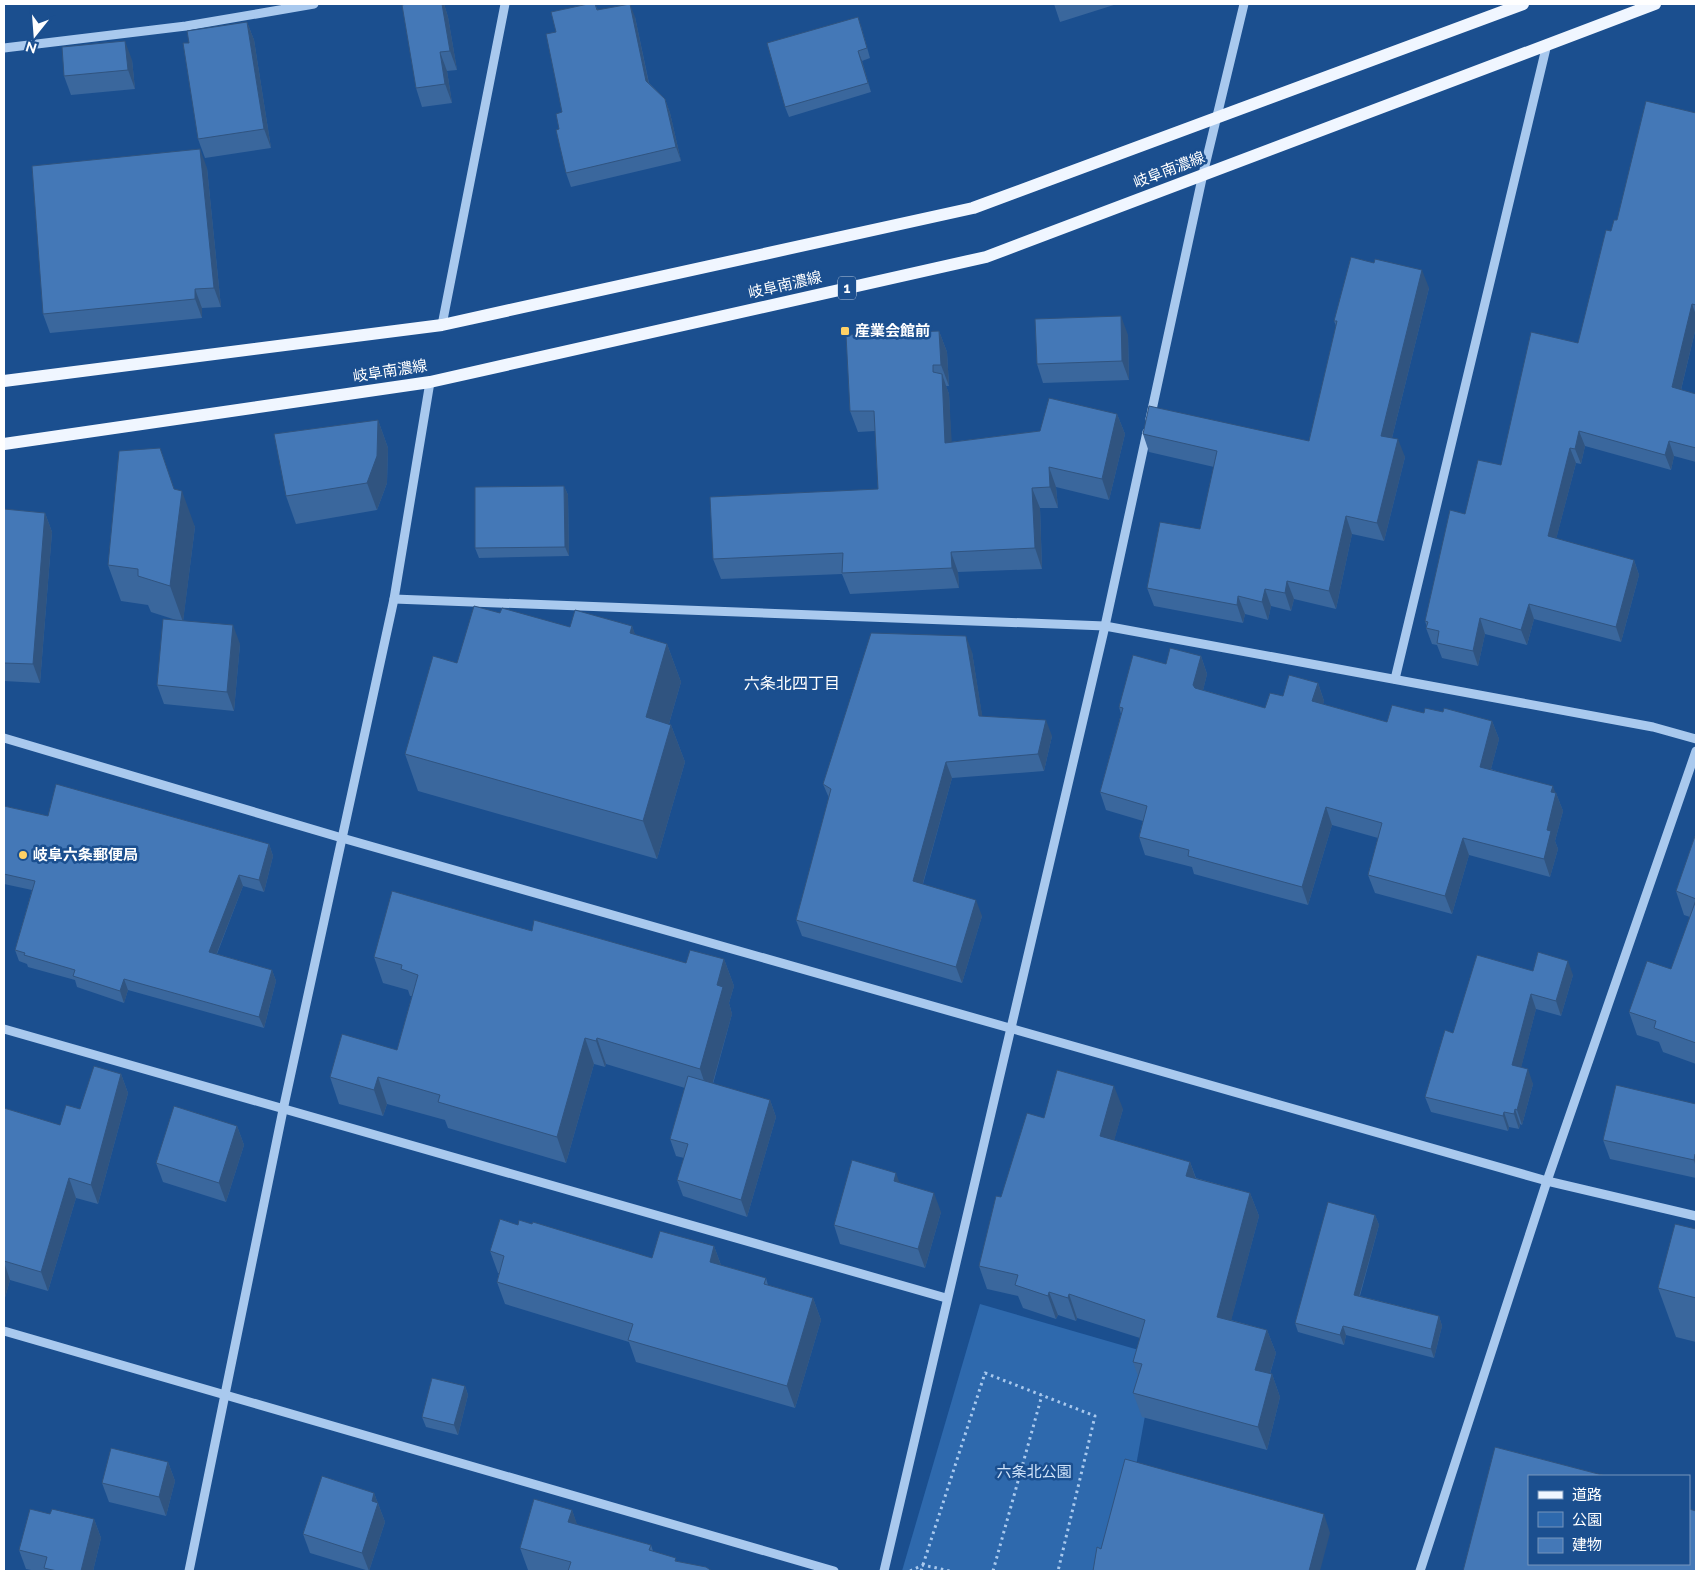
<svg xmlns="http://www.w3.org/2000/svg" width="1700" height="1575" font-family="Raleway,'Noto Sans JP',sans-serif">
<style>
.green{fill:#2e69ad}
.lines{fill:none;stroke-linecap:round;stroke-linejoin:round}
.path{stroke:#a9c9ee;stroke-width:3;stroke-dasharray:2.5 4;stroke-linecap:butt}
.minor{stroke:#a9c9ee;stroke-width:9}
.major{stroke:#f0f6ff;stroke-width:12}
.wall{fill:#3a679d}
.shaded-wall{fill:#305480}
.building{fill:#4478b7;stroke:#305480}
.poi-dot{fill:#ffd166;stroke:#1b4f8f;stroke-width:2}
.labels{text-anchor:middle;dominant-baseline:central;stroke-width:5;stroke-linejoin:round;paint-order:stroke}
.shield{fill:#1b4f8f;stroke:#bbcadd;stroke-width:1}
.shield-label{font-size:14px;font-weight:bold;fill:#fff}
.street-label{font-size:15px;fill:#fff;stroke:#1b4f8f}
.poi-label{font-size:15px;font-weight:bold;fill:#fff;stroke:#1b4f8f;text-anchor:start}
.park-label{font-size:15px;fill:#cfe3fa;stroke:#1b4f8f}
.neighbourhood-label{font-size:16px;fill:#fff;stroke:#1b4f8f}
</style>
<rect width="100%" height="100%" fill="#1b4f8f"/>
<polygon class="green" points="980,1304 1156,1355 1117,1571 902,1571"/>
<g class="lines">
<g class="path">
<polyline points="910,1571 923,1565 950,1571"/>
<polyline points="921,1571 985,1373 1095,1416 1058,1571"/>
<polyline points="993,1571 1042,1395"/>
</g>
<g class="minor">
<polyline points="4,48 186,26 314,4"/>
<polyline points="442,325 505,4"/>
<polyline points="1150,419 1203,174 1244,4"/>
<polyline points="394,599 1105,626 1653,727 1696,739"/>
<polyline points="1395,679 1547,44"/>
<polyline points="4,738 342,838 1547,1181 1696,1216"/>
<polyline points="4,1029 946,1298"/>
<polyline points="4,1331 834,1571"/>
<polyline points="189,1571 283,1110 394,599 430,382"/>
<polyline points="884,1571 1105,626 1147,432"/>
<polyline points="1420,1571 1547,1181 1696,751"/>
</g>
<g class="major">
<polyline points="4,381 442,325 973,208 1523,4"/>
<polyline points="4,444 430,382 986,257 1655,4"/>
</g>
</g>
<g class="wall">
<polygon points="407,4 444,4 448,17 457,70 447,71 452,103 422,107 416,88"/>
<polygon points="595,4 598,10 635,17 649,83 665,99 670,113 681,161 571,187 566,173 559,129 562,112 556,32"/>
<polygon points="1054,4 1117,4 1060,22"/>
<polygon points="247,22 254,40 271,148 205,158 198,139 189,43"/>
<polygon points="861,26 870,58 862,61 871,92 789,117 785,107"/>
<polygon points="132,60 135,89 71,95 64,76"/>
<polygon points="1696,113 1696,327 1681,390 1696,394 1696,462 1674,456 1671,470 1585,446 1581,464 1576,463 1556,539 1634,560 1639,575 1621,642 1534,619 1527,645 1485,634 1478,666 1442,658 1437,645 1432,644 1426,628 1427,627 1425,621 1465,514 1501,465 1578,343 1611,231 1617,220"/>
<polygon points="207,168 221,307 202,308 202,318 50,333 43,314"/>
<polygon points="1429,288 1392,438 1405,457 1384,541 1352,534 1336,609 1294,599 1291,611 1271,606 1268,620 1245,614 1243,623 1154,606 1147,588 1200,529 1214,467 1149,452 1143,434 1309,441 1336,326 1334,321"/>
<polygon points="939,331 947,352 949,386 946,386 949,394 951,442 1040,431 1117,414 1125,434 1109,500 1056,487 1058,508 1040,508 1042,569 958,572 959,588 850,594 842,574 721,579 713,559 878,489 875,431 858,432 850,411"/>
<polygon points="1128,335 1129,380 1043,383 1037,364"/>
<polygon points="378,420 388,448 387,483 377,510 296,524 286,496"/>
<polygon points="564,486 568,495 569,556 479,558 475,548"/>
<polygon points="175,490 195,527 183,621 240,644 234,711 164,704 157,685 176,620 151,612 148,605 121,601 108,565"/>
<polygon points="4,509 45,513 52,532 40,683 4,681"/>
<polygon points="500,613 570,627 632,626 635,635 667,644 681,682 669,724 671,725 685,762 657,859 418,791 405,754 457,663"/>
<polygon points="972,652 982,716 1052,736 1044,771 952,778 923,884 982,916 962,983 802,936 796,920 829,798 823,784"/>
<polygon points="1201,656 1207,674 1203,690 1265,708 1283,696 1318,683 1324,701 1323,704 1387,722 1424,713 1443,712 1492,721 1499,739 1491,769 1556,793 1563,811 1555,841 1558,849 1550,877 1469,855 1452,914 1375,893 1368,875 1378,838 1332,825 1308,905 1194,874 1192,867 1145,855 1139,837 1143,821 1106,810 1100,792 1121,714 1119,707 1166,664"/>
<polygon points="4,806 48,816 269,844 273,856 264,892 243,886 217,954 272,970 276,981 264,1028 128,990 124,1003 77,987 75,980 28,967 27,964 19,961 15,950 32,890 4,884"/>
<polygon points="1696,837 1696,1064 1663,1052 1659,1042 1637,1035 1629,1012 1671,969 1690,917 1684,915 1676,891"/>
<polygon points="532,931 686,963 724,959 734,986 729,1003 732,1014 713,1084 770,1100 776,1117 747,1217 683,1196 677,1180 684,1158 676,1156 670,1139 685,1088 606,1064 605,1067 594,1064 566,1163 448,1128 445,1120 387,1104 383,1116 339,1104 330,1077 397,1050 412,996 410,996 408,990 383,983 374,957"/>
<polygon points="1533,971 1573,975 1561,1016 1536,1009 1521,1067 1533,1084 1522,1125 1520,1124 1519,1129 1509,1127 1508,1131 1431,1112 1425,1097"/>
<polygon points="121,1074 128,1093 98,1204 76,1198 48,1291 10,1280 4,1301 4,1108 60,1125"/>
<polygon points="1696,1104 1696,1178 1610,1159 1603,1140"/>
<polygon points="1123,1109 1114,1140 1190,1162 1196,1178 1250,1193 1259,1216 1231,1320 1267,1330 1276,1353 1270,1374 1272,1374 1280,1397 1267,1450 1142,1417 1133,1393 1138,1376 1133,1362 1140,1338 1077,1318 1076,1321 1058,1315 1056,1319 1023,1308 1018,1296 987,1289 979,1266 1001,1197 1044,1118"/>
<polygon points="237,1126 244,1145 226,1202 163,1182 156,1163"/>
<polygon points="941,1212 925,1268 840,1244 834,1225"/>
<polygon points="1375,1215 1379,1225 1360,1296 1439,1316 1442,1326 1434,1358 1346,1335 1344,1345 1298,1332 1295,1323"/>
<polygon points="518,1225 652,1258 714,1246 721,1265 766,1278 768,1285 813,1298 821,1320 795,1408 636,1362 629,1342 505,1304 497,1282 499,1273 498,1273 490,1251"/>
<polygon points="1696,1229 1696,1342 1676,1337 1658,1288"/>
<polygon points="465,1386 468,1395 458,1435 426,1427 422,1417"/>
<polygon points="168,1462 175,1481 166,1516 109,1502 102,1483"/>
<polygon points="374,1493 385,1522 369,1571 310,1553 303,1534"/>
<polygon points="572,1510 577,1525 651,1545 653,1551 677,1561 712,1571 533,1571 528,1570 520,1548"/>
<polygon points="50,1514 94,1519 101,1538 93,1571 36,1571 26,1569 19,1550"/>
</g>
<g class="shaded-wall">
<polygon points="442,4 444,4 448,17 457,70 450,51"/>
<polygon points="630,4 635,17 651,94 646,81"/>
<polygon points="247,22 254,40 271,148 264,129"/>
<polygon points="125,41 132,60 135,89 128,70"/>
<polygon points="858,51 862,61 871,92 868,83"/>
<polygon points="440,52 447,71 452,103 445,84"/>
<polygon points="665,99 670,113 681,161 676,147"/>
<polygon points="200,149 207,168 221,307 214,288"/>
<polygon points="1422,270 1429,288 1388,454 1381,436"/>
<polygon points="195,289 202,308 202,318 195,299"/>
<polygon points="1692,304 1696,315 1696,327 1678,402 1672,387"/>
<polygon points="1121,316 1128,335 1129,380 1122,361"/>
<polygon points="939,331 947,352 949,386 941,365"/>
<polygon points="942,374 949,394 953,463 945,443"/>
<polygon points="1117,414 1125,434 1109,500 1102,479"/>
<polygon points="378,420 388,448 387,483 377,510 367,483"/>
<polygon points="1579,431 1585,446 1581,464 1575,449"/>
<polygon points="1398,439 1405,457 1384,541 1377,523"/>
<polygon points="1669,441 1674,456 1671,470 1665,455"/>
<polygon points="160,448 180,505 182,491 195,527 183,622 170,586"/>
<polygon points="1570,448 1576,463 1553,551 1548,536"/>
<polygon points="1049,467 1056,487 1058,508 1050,487"/>
<polygon points="564,486 568,495 569,556 565,547"/>
<polygon points="1032,488 1040,508 1042,569 1035,548"/>
<polygon points="45,513 52,532 40,683 33,664"/>
<polygon points="1346,516 1352,534 1336,609 1329,591"/>
<polygon points="951,552 958,572 959,588 952,568"/>
<polygon points="1634,560 1639,575 1621,642 1616,627"/>
<polygon points="1287,581 1294,599 1291,611 1285,593"/>
<polygon points="1265,589 1271,606 1268,620 1262,602"/>
<polygon points="1238,596 1245,614 1243,623 1237,605"/>
<polygon points="1529,604 1534,619 1527,645 1521,630"/>
<polygon points="1480,618 1485,634 1478,666 1473,651"/>
<polygon points="233,625 240,644 234,711 227,692"/>
<polygon points="632,626 646,664 630,633"/>
<polygon points="966,636 972,652 985,733 979,716"/>
<polygon points="667,644 681,682 660,755 646,717"/>
<polygon points="1201,656 1207,674 1200,703 1193,685"/>
<polygon points="1318,683 1324,701 1319,719 1312,701"/>
<polygon points="1046,720 1052,736 1044,771 1038,754"/>
<polygon points="1492,721 1499,739 1487,784 1480,767"/>
<polygon points="671,725 685,762 657,859 643,821"/>
<polygon points="946,762 952,778 919,897 913,881"/>
<polygon points="1553,786 1556,795 1556,793 1563,811 1555,841 1558,849 1550,877 1544,859 1551,792"/>
<polygon points="1326,807 1332,825 1308,905 1302,887"/>
<polygon points="1463,838 1469,855 1452,914 1445,896"/>
<polygon points="269,844 273,856 264,892 259,880"/>
<polygon points="239,875 243,886 213,963 209,952"/>
<polygon points="976,900 982,916 962,983 956,967"/>
<polygon points="724,959 734,986 729,1003 732,1014 709,1096 700,1069 717,985"/>
<polygon points="1568,961 1573,975 1561,1016 1556,1001"/>
<polygon points="272,970 276,981 264,1028 259,1017"/>
<polygon points="124,979 128,990 124,1003 120,991"/>
<polygon points="1531,994 1536,1009 1518,1080 1512,1065"/>
<polygon points="585,1038 594,1064 566,1163 557,1137"/>
<polygon points="597,1038 606,1064 605,1067 596,1041"/>
<polygon points="1528,1069 1533,1084 1522,1125 1517,1110"/>
<polygon points="121,1074 128,1093 98,1204 91,1185"/>
<polygon points="378,1077 387,1104 383,1116 374,1090"/>
<polygon points="1114,1086 1123,1109 1109,1159 1100,1136"/>
<polygon points="770,1100 776,1117 747,1217 741,1200"/>
<polygon points="1515,1109 1520,1124 1519,1129 1514,1114"/>
<polygon points="1504,1112 1509,1127 1508,1131 1503,1116"/>
<polygon points="237,1126 244,1145 226,1202 219,1183"/>
<polygon points="1695,1154 1696,1157 1696,1168 1694,1160"/>
<polygon points="1190,1162 1198,1185 1186,1176"/>
<polygon points="896,1173 903,1192 894,1181"/>
<polygon points="69,1178 76,1198 48,1291 41,1272"/>
<polygon points="934,1193 941,1212 925,1268 918,1249"/>
<polygon points="1250,1193 1259,1216 1226,1340 1217,1317"/>
<polygon points="1375,1215 1379,1225 1357,1304 1354,1295"/>
<polygon points="714,1246 722,1268 710,1262"/>
<polygon points="4,1262 10,1280 4,1301"/>
<polygon points="1049,1292 1058,1315 1056,1319 1048,1296"/>
<polygon points="1069,1294 1077,1318 1076,1321 1068,1298"/>
<polygon points="813,1298 821,1320 795,1408 787,1386"/>
<polygon points="1439,1316 1442,1326 1434,1358 1431,1349"/>
<polygon points="1343,1326 1346,1335 1344,1345 1340,1335"/>
<polygon points="1267,1330 1276,1353 1264,1393 1255,1370"/>
<polygon points="1272,1374 1280,1397 1267,1450 1258,1427"/>
<polygon points="465,1386 468,1395 458,1435 454,1425"/>
<polygon points="168,1462 175,1481 166,1516 159,1497"/>
<polygon points="374,1493 385,1522 369,1571 362,1553 372,1501"/>
<polygon points="572,1510 580,1533 568,1522"/>
<polygon points="1324,1514 1330,1533 1320,1571 1309,1571"/>
<polygon points="94,1519 101,1538 93,1571 81,1571"/>
</g>
<g class="building">
<polygon points="407,4 442,4 450,51 440,52 445,84 416,88 402,5"/>
<polygon points="588,4 595,4 597,10 630,4 646,81 665,99 676,147 566,173 556,130 559,129 556,114 562,112 546,34 556,32 551,12"/>
<polygon points="858,17 867,48 858,51 868,83 785,107 767,43"/>
<polygon points="247,22 264,129 198,139 183,43 189,43 187,31"/>
<polygon points="125,41 128,70 64,76 62,47"/>
<polygon points="1646,101 1696,113 1696,305 1692,304 1672,387 1696,394 1696,448 1669,441 1665,455 1579,431 1575,449 1570,448 1548,536 1634,560 1616,627 1529,604 1521,630 1480,618 1473,651 1437,643 1439,631 1426,628 1428,622 1425,621 1450,510 1465,514 1478,460 1501,465 1531,332 1578,343 1606,230 1611,231 1614,220 1617,220"/>
<polygon points="200,149 214,288 195,289 195,299 43,314 32,166"/>
<polygon points="1351,257 1374,263 1375,259 1422,270 1381,436 1398,439 1377,523 1346,516 1329,591 1287,581 1285,593 1265,589 1262,602 1238,596 1237,605 1147,588 1160,522 1200,529 1217,451 1143,434 1149,406 1309,441 1337,321 1334,321"/>
<polygon points="1121,316 1122,361 1037,364 1035,319"/>
<polygon points="939,331 941,365 933,365 933,372 942,374 945,443 1040,431 1049,398 1117,414 1102,479 1049,467 1050,487 1032,488 1035,548 951,552 952,568 842,573 843,553 713,559 710,497 878,489 874,411 850,411 846,335"/>
<polygon points="378,420 377,456 367,483 286,496 274,434"/>
<polygon points="160,448 174,489 182,491 170,586 138,576 138,569 108,565 119,451"/>
<polygon points="564,486 565,547 475,548 475,487"/>
<polygon points="4,509 45,513 33,664 4,663"/>
<polygon points="474,606 500,613 502,608 570,627 575,610 632,626 630,633 667,644 646,717 671,725 643,821 405,754 433,656 457,663"/>
<polygon points="163,619 233,625 227,692 157,685"/>
<polygon points="871,633 966,636 979,716 1046,720 1038,754 946,762 913,881 976,900 956,967 796,920 831,789 823,784"/>
<polygon points="1170,648 1201,656 1193,685 1195,688 1265,708 1270,693 1283,696 1289,675 1318,683 1312,701 1387,722 1392,705 1424,713 1425,708 1443,712 1444,708 1492,721 1480,767 1553,786 1551,792 1556,793 1547,830 1551,831 1544,859 1463,838 1445,896 1368,875 1382,823 1326,807 1302,887 1188,856 1189,850 1139,837 1147,806 1100,792 1123,708 1119,707 1133,655 1166,664"/>
<polygon points="56,784 269,844 259,880 239,875 209,952 272,970 259,1017 124,979 120,991 73,976 75,970 24,955 25,953 15,950 35,881 4,874 4,806 48,816"/>
<polygon points="1695,836 1696,837 1696,899 1676,891"/>
<polygon points="392,891 532,931 534,920 686,963 690,950 724,959 717,985 723,987 700,1069 597,1038 596,1041 585,1038 557,1137 438,1102 440,1095 378,1077 374,1090 330,1077 342,1034 397,1050 418,975 401,969 402,965 374,957"/>
<polygon points="1696,900 1696,1043 1654,1028 1656,1021 1629,1012 1647,961 1671,969"/>
<polygon points="1538,952 1568,961 1556,1001 1531,994 1512,1065 1528,1069 1517,1110 1515,1109 1514,1114 1504,1112 1503,1116 1425,1097 1445,1030 1453,1033 1477,955 1533,971"/>
<polygon points="94,1066 121,1074 91,1185 69,1178 41,1272 4,1261 4,1108 60,1125 66,1105 80,1109"/>
<polygon points="1057,1070 1114,1086 1100,1136 1190,1162 1186,1176 1250,1193 1217,1317 1267,1330 1255,1370 1272,1374 1258,1427 1133,1393 1142,1364 1133,1362 1145,1320 1069,1294 1068,1298 1049,1292 1048,1296 1015,1285 1018,1275 979,1266 996,1196 1001,1197 1027,1113 1044,1118"/>
<polygon points="688,1076 770,1100 741,1200 677,1180 688,1144 670,1139"/>
<polygon points="1616,1085 1696,1104 1696,1155 1695,1154 1694,1160 1603,1140"/>
<polygon points="174,1106 237,1126 219,1183 156,1163"/>
<polygon points="852,1160 896,1173 894,1181 934,1193 918,1249 834,1225"/>
<polygon points="1328,1202 1375,1215 1354,1295 1439,1316 1431,1349 1343,1326 1340,1335 1295,1323"/>
<polygon points="500,1219 518,1225 519,1220 532,1224 533,1222 652,1258 660,1231 714,1246 710,1262 766,1278 764,1284 813,1298 787,1386 628,1340 633,1324 497,1282 504,1256 490,1251"/>
<polygon points="1675,1224 1696,1229 1696,1298 1658,1288"/>
<polygon points="432,1378 465,1386 454,1425 422,1417"/>
<polygon points="1495,1447 1606,1476 1529,1476 1529,1564 1689,1564 1689,1509 1696,1511 1696,1571 1463,1571"/>
<polygon points="111,1448 168,1462 159,1497 102,1483"/>
<polygon points="1125,1459 1324,1514 1309,1571 1093,1571 1097,1547 1101,1549"/>
<polygon points="322,1476 374,1493 372,1501 378,1503 362,1553 303,1534"/>
<polygon points="534,1499 572,1510 568,1522 651,1545 649,1550 676,1558 675,1561 706,1567 712,1571 568,1571 571,1562 520,1548"/>
<polygon points="30,1509 50,1514 52,1509 94,1519 81,1571 57,1571 44,1568 47,1557 19,1550"/>
</g>
<g class="poi-dot">
<rect x="840" y="326" width="10" height="10" rx="2.5"/>
<circle cx="23" cy="855" r="5"/>
</g>
<g class="labels">
<rect class="shield" x="838" y="276.5" width="18" height="23" rx="4"/>
<g class="shield-label">
<text x="847" y="288">1</text>
</g>
<g class="street-label">
<text transform="translate(1169 170) rotate(-21)">岐阜南濃線</text>
<text transform="translate(785 285) rotate(-13)">岐阜南濃線</text>
<text transform="translate(390 371) rotate(-9)">岐阜南濃線</text>
</g>
<g class="poi-label">
<text x="855" y="331">産業会館前</text>
<text x="33" y="855">岐阜六条郵便局</text>
</g>
<g class="park-label">
<text x="1034" y="1472">六条北公園</text>
</g>
<g class="neighbourhood-label">
<text x="792" y="683">六条北四丁目</text>
</g>
</g>
<rect width="1700" height="1575" fill="none" stroke="#ffffff" stroke-width="10"/>
<rect x="1528" y="1475" width="162" height="90" fill="#1b4f8f" stroke="#7695bc"/>
<rect x="1538" y="1491" width="25" height="8" fill="#f0f6ff" stroke="#7695bc"/>
<text x="1572" y="1500" font-size="15" fill="#ffffff">道路</text>
<rect x="1538" y="1512" width="25" height="15" fill="#2e69ad" stroke="#7695bc"/>
<text x="1572" y="1525" font-size="15" fill="#ffffff">公園</text>
<rect x="1538" y="1538" width="25" height="15" fill="#4478b7" stroke="#7695bc"/>
<text x="1572" y="1550" font-size="15" fill="#ffffff">建物</text>
<g transform="translate(35 35) rotate(197)" stroke="#1b4f8f" stroke-width="4" paint-order="stroke">
<path d="M0-4L9 19L0 12L-9 19Z" fill="#ffffff"/>
<text y="-8" font-size="14" font-weight="bold" text-anchor="middle" fill="#ffffff">N</text>
</g>
</svg>
